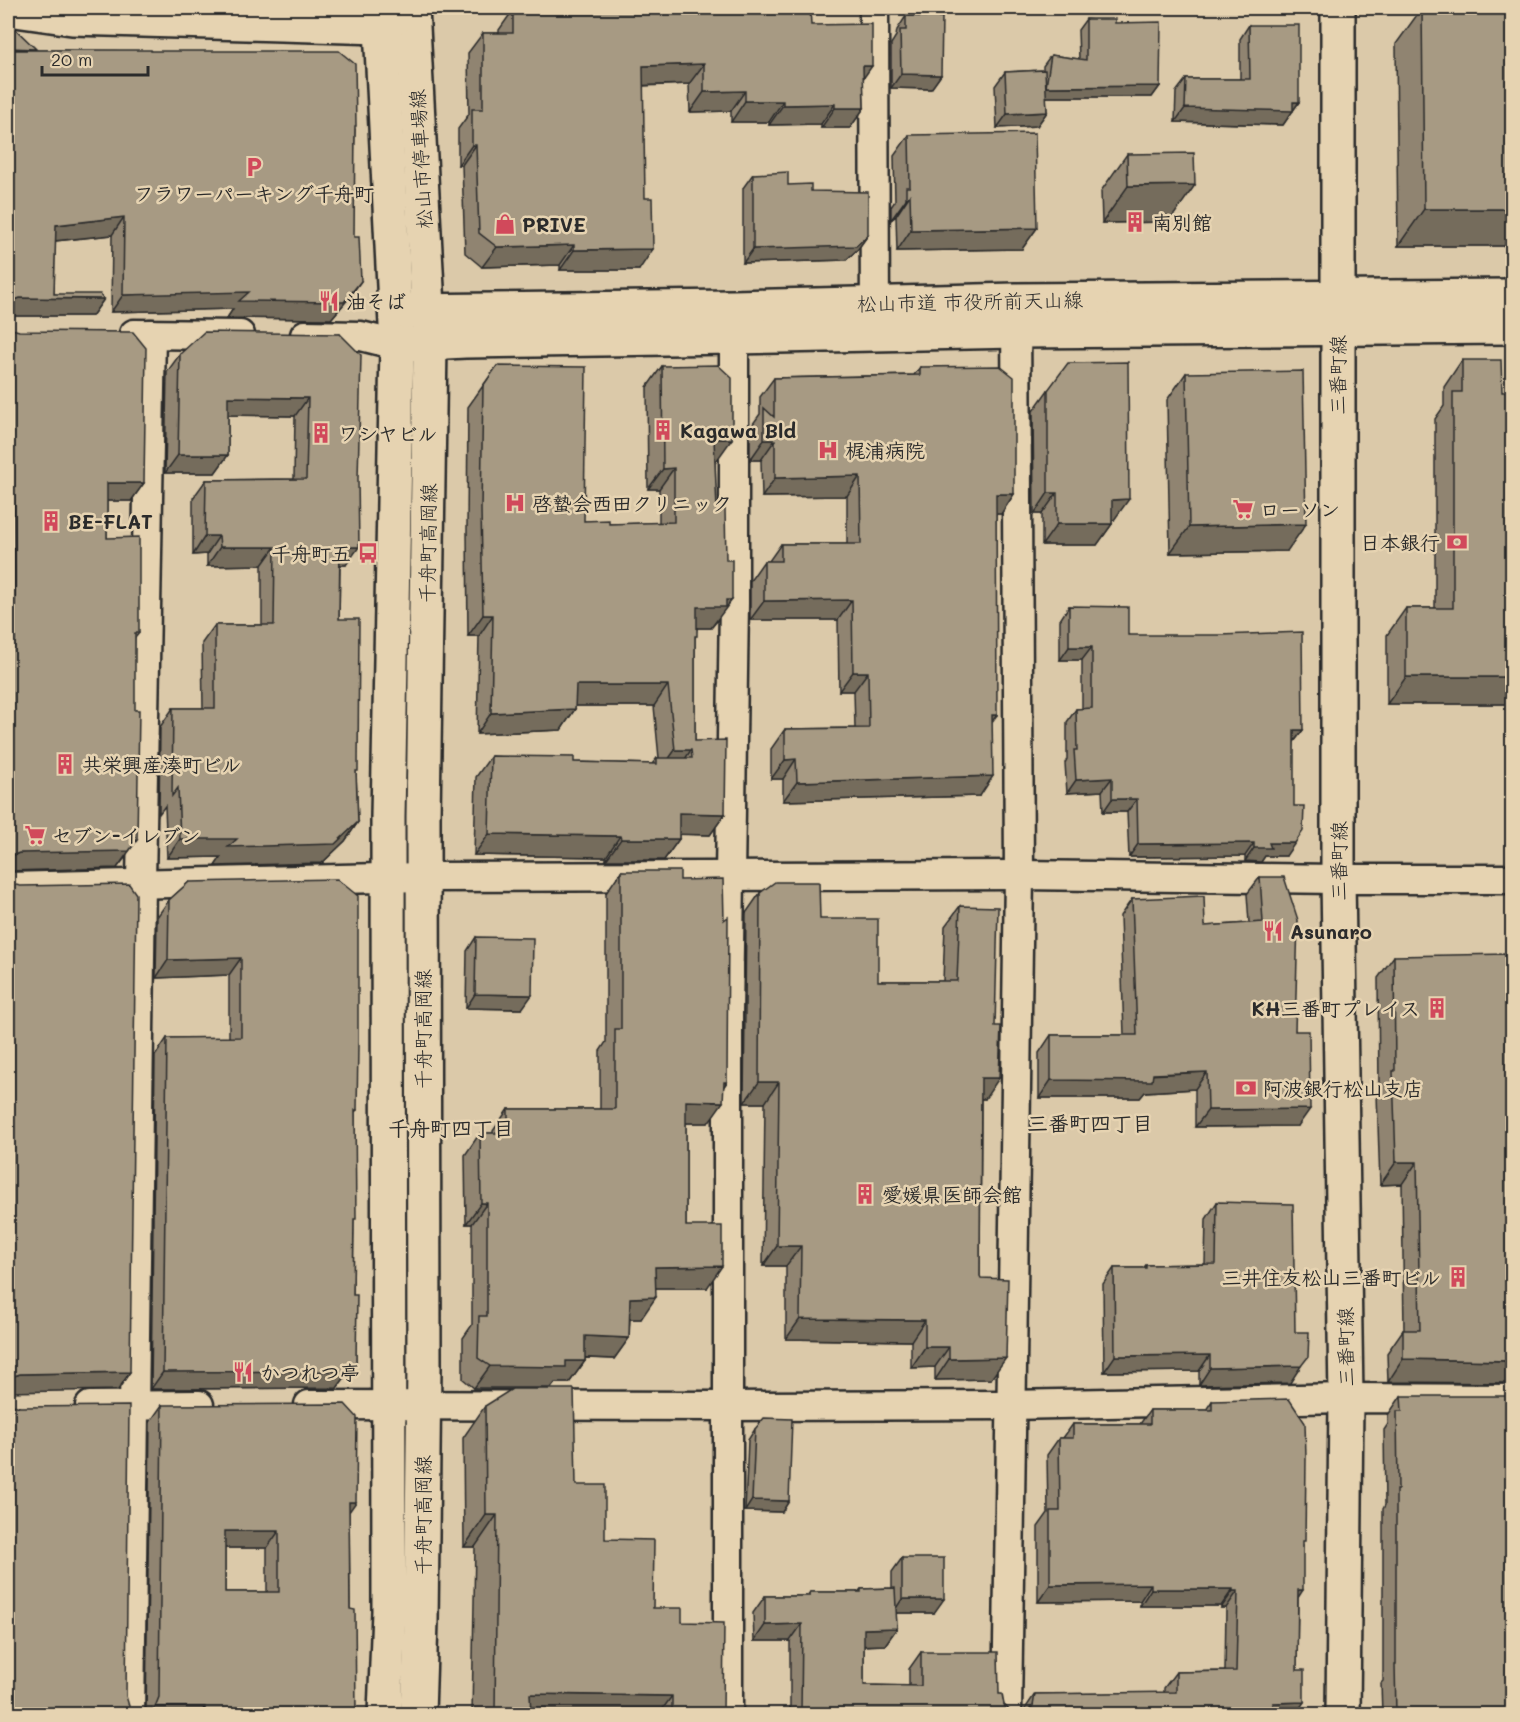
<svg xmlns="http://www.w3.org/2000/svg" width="1520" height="1722" font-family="Mali,'Klee One',sans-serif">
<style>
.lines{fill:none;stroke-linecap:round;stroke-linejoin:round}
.street-casing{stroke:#2b2b2b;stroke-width:33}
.secondary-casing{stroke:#2b2b2b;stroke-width:38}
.street{stroke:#e6d3b1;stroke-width:28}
.secondary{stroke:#e6d3b1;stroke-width:33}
.wall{fill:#908471;stroke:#2b2b2b;stroke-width:1.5;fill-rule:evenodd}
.shaded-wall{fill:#756c5c;stroke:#2b2b2b;stroke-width:1.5}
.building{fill:#a79a83;stroke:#2b2b2b;stroke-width:1.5;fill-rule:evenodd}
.labels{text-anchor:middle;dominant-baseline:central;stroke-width:5;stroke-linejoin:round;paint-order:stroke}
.street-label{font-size:20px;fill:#2b2b2b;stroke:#e6d3b1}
.poi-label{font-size:20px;font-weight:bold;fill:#2b2b2b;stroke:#e6d3b1;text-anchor:start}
.neighbourhood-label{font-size:21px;font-weight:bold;fill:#2b2b2b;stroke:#e6d3b1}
</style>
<rect width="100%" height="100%" fill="#dbc9a9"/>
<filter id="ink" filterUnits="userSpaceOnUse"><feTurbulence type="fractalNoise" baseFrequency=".0167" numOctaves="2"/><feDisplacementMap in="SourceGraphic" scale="12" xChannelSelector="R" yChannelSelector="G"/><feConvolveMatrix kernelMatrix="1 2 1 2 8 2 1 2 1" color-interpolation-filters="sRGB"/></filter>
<g filter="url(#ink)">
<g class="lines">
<g class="street-casing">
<g id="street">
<polyline points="874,8 875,326"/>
<polyline points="134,334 240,335"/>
<polyline points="305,335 361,336 397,345"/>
<polyline points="8,887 422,877 1019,875 1338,879 1512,879"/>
<polyline points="309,1405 728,1406 1010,1405 1346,1398 1512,1399"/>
<polyline points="90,1406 199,1405"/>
<polyline points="130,1714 141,882 151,334"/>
<polyline points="728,1714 728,1014 734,603 734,316"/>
<polyline points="1007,1714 1019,875 1016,308"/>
</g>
</g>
<g class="secondary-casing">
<g id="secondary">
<polyline points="380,8 397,345 388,817 389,1611 385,1714"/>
<polyline points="412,8 430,344 423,817 424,1366 421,1621 418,1714"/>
<polyline points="1338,8 1338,879 1346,1398 1343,1714"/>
<polyline points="8,9 72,18 380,27 399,15"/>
<polyline points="405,311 733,307 1016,300 1512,296"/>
<polyline points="408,344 465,341 735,337 1017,331 1512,327"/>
</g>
</g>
<use href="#street" class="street"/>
<use href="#secondary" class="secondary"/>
</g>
<g class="wall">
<polygon points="1422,8 1512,8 1512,246 1398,246 1396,44"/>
<polygon points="513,10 811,25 863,79 864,108 850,128 821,128 821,124 769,125 769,122 731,122 731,111 690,112 689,84 643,86 639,270 560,270 560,265 482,267 465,253 462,165 458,165 458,129 469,114 468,53 483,33 499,33 499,30"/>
<polygon points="906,16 941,75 931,89 891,88 891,44 896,36 897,30"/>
<polygon points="1086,19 1115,23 1160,86 1152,97 1046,97 1047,112 1037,126 997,128 995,86 1005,72 1043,70 1043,66 1051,55 1079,59 1078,30"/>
<polygon points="8,22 36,50 151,51 355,129 349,298 331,319 227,318 233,309 111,312 112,235 55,241 54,294 104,299 92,316 8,316"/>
<polygon points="1249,25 1299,102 1283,125 1175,122 1176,92 1186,79 1240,79 1240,39"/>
<polygon points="909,135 1037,228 1022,249 897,251 896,216 891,220 891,207 895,201 894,156"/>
<polygon points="1127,154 1169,222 1102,223 1101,191"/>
<polygon points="753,174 788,185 811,191 868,235 858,249 846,260 743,263 743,188"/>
<polygon points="8,325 144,483 131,501 107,501 107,538 139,633 135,638 125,858 117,868 8,871"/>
<polygon points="340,334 346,565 340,565 339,619 356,774 358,822 345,841 322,863 215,866 221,857 167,858 165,806 159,814 160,727 173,708 203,708 202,643 215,625 262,625 262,565 207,566 207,554 193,555 193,498 206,480 294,479 295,416 228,415 228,455 215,473 165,473 167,372 180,354"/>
<polygon points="1462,360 1502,392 1512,392 1512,704 1387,704 1387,635 1406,608 1435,608 1435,419 1444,406 1444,387"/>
<polygon points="497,366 584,521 609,524 659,523 659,489 648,489 647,387 662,366 717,460 715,460 717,621 711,628 697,628 695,639 695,741 725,814 710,835 679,834 679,839 664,860 606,860 606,857 474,855 476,777 491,756 574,762 652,764 657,758 659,758 654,706 575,706 575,709 561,730 477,734 479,636 468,636 467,530 468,407"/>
<polygon points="920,367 1014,494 1001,514 996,514 992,722 980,796 783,801 783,779 771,779 771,749 785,729 855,728 854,691 839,691 838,620 750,620 750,581 764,561 769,561 781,544 847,544 847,496 762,497 761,460 750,460 750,428 760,414 760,397 774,378 914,375"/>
<polygon points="1186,373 1287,551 1170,553 1167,400"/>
<polygon points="1048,390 1114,520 1112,520 1112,524 1097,545 1042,545 1042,514 1034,514 1033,411"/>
<polygon points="1069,606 1128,635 1303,730 1294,742 1286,856 1265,856 1261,862 1245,861 1245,856 1129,857 1127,812 1103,812 1102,791 1067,793 1065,763 1067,759 1067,722 1076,709 1082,709 1082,660 1060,660 1060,620"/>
<polygon points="621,871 680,880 727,1082 724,1086 708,1123 686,1123 686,1226 707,1288 656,1288 641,1319 630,1319 629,1338 614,1359 585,1358 585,1361 569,1383 555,1383 551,1388 474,1388 463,1379 463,1338 472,1325 472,1224 466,1224 465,1155 480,1133 493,1133 493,1131 508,1109 600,1109 600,1051 606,1042 606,893"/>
<polygon points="1260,877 1295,1031 1298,1126 1195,1127 1195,1089 1145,1092 1140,1098 1039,1098 1039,1053 1051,1035 1124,1035 1120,916 1132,899 1205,926 1249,923 1247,894"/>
<polygon points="189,882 357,1110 355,1112 353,1295 356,1362 337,1388 151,1389 155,1056 167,1038 229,1038 229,975 156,978 157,917 169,900"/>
<polygon points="760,893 820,919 878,981 943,981 945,926 960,906 985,1099 981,1099 980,1276 991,1379 935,1380 935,1367 911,1368 911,1341 786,1339 786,1266 763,1266 765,1103 744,1103 746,913"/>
<polygon points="476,937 522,1009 466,1008 467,951"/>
<polygon points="1394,956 1512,1050 1512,1383 1388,1382 1387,1353 1403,1330 1404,1330 1402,1184 1380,1185 1377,1094 1379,1090 1378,978"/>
<polygon points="1217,1202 1290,1383 1199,1385 1199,1371 1104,1372 1103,1284 1114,1268 1143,1268 1146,1265 1205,1264 1206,1219"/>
<polygon points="1401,1396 1512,1714 1382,1714 1381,1683 1383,1681 1383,1509 1385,1505 1384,1430 1388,1424 1388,1415"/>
<polygon points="1212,1401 1303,1545 1298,1599 1296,1714 790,1714 790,1641 754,1641 753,1613 765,1596 807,1596 810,1592 858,1592 861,1589 892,1588 892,1572 902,1558 934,1613 896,1613 897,1628 885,1645 864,1646 864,1685 909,1686 909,1669 921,1652 999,1694 1004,1705 1010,1711 1018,1714 1023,1712 1035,1694 1164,1693 1164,1688 1176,1672 1225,1671 1226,1608 1221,1608 1221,1606 1140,1606 1140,1601 1038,1602 1038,1527 1048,1513 1047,1455 1059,1438 1063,1438 1073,1424 1140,1424 1150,1410 1206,1410"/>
<path d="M162 1405 349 1512 350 1609 356 1714H146L150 1422ZM225 1548H267V1592H225Z"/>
<polygon points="485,1406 576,1485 605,1539 653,1608 682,1622 723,1714 472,1714 475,1547 464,1547 463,1438"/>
<polygon points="755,1429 789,1501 782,1512 745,1511 748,1440"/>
</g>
<g class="shaded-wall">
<polygon points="8,48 36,49 12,50 8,56"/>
<polygon points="704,64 689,84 629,86 643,66"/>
<polygon points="863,66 872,66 858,86"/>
<polygon points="901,74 941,75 931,89 891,88"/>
<polygon points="1160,86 1152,97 1039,97 1046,87"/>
<polygon points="745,91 731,111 690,112 704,92"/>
<polygon points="745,101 783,101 769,122 731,122"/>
<polygon points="1299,102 1283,125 1175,122 1185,108"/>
<polygon points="835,104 821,124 769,125 783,105"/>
<polygon points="835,108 864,108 850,128 821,128"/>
<polygon points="1047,112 1037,126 997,128 1007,114"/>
<polygon points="472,145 476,145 462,165 458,165"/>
<polygon points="1195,185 1169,222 1102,223 1128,186"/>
<polygon points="910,195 896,216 891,220 906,199"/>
<polygon points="1424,209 1512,209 1512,246 1398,246"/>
<polygon points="124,217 112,235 44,242 56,225"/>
<polygon points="1037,228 1022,249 897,251 911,230"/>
<polygon points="868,235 858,249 846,260 743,263 753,249"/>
<polygon points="574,245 560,265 482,267 497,247"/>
<polygon points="653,249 639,270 560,270 574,250"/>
<polygon points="361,281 349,298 331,319 227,318 233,309 111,312 123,295"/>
<polygon points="20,298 104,299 92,316 8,316 8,305 12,301"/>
<polygon points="228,397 308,398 295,416 215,415"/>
<polygon points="714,439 732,439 717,460 700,460"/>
<polygon points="764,440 775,440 761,460 750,460"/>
<polygon points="178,455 228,455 215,473 165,473"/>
<polygon points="12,461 14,461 8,470 8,467"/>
<polygon points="674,468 659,489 648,489 663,469"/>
<polygon points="860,476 847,496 762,497 775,478"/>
<polygon points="107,483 144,483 131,501 95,501"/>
<polygon points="1048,493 1057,493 1042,514 1034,514"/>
<polygon points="996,494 1014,494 1001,514 982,514"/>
<polygon points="1129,499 1114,520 1098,520 1112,500"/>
<polygon points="1057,524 1112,524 1097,545 1042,545"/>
<polygon points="1306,524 1287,551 1170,553 1189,527"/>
<polygon points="205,536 219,536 207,554 193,555"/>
<polygon points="220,547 275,547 262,565 207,566"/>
<polygon points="340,547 359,547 346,565 327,565"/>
<polygon points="726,600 732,600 711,628 683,628 697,607"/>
<polygon points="852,600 838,620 750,620 764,601"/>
<polygon points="483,615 493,615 479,636 468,636"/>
<polygon points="1069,647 1092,647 1082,660 1060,660"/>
<polygon points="853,672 868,672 854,691 839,691"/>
<polygon points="1406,677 1512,677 1512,704 1387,704"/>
<polygon points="576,685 668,685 654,706 561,706"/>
<polygon points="575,709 561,730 477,734 491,713"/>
<polygon points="992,715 997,715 983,734"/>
<polygon points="1294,730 1303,730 1293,743"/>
<polygon points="675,750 691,750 677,771 660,771"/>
<polygon points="796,759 783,779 771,779 785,760"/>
<polygon points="993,776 980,796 783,801 797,782"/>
<polygon points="1112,778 1102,791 1067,793 1076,780"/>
<polygon points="1112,799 1137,799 1127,812 1103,812"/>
<polygon points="679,813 725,814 710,835 665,834"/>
<polygon points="358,822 345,841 322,863 215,866 221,857 167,858 180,839"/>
<polygon points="489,834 620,836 606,857 474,855"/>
<polygon points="621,839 679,839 664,860 606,860"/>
<polygon points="137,840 117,868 8,871 8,860 11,856 19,853"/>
<polygon points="1254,843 1245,856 1129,857 1138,844"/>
<polygon points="1269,843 1295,843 1286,856 1265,856 1261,862 1245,861 1254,848"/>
<polygon points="241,958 229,975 156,978 168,960"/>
<polygon points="475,994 532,995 522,1009 466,1008"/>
<polygon points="1207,1072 1195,1089 1145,1092 1140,1098 1039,1098 1051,1080"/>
<polygon points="981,1078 999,1078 985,1099 967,1098"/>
<polygon points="724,1082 727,1082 713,1102 723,1102 708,1123 671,1123 686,1101"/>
<polygon points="759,1082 779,1082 765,1103 744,1103"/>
<polygon points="1310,1109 1298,1126 1195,1127 1208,1110"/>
<polygon points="1396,1162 1417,1162 1402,1184 1380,1185"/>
<polygon points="481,1203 487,1203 472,1224 466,1224"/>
<polygon points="777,1246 801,1246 786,1266 763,1266"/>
<polygon points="722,1266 707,1288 640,1288 655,1267"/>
<polygon points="656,1297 641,1319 615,1319 630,1298"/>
<polygon points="800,1319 925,1320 911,1341 786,1339"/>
<polygon points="585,1336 629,1338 614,1359 570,1357"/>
<polygon points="925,1347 949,1347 935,1367 911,1368"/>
<polygon points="1210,1355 1199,1371 1104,1372 1115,1356"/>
<polygon points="1006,1358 991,1379 935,1380 949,1359"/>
<polygon points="1403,1359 1512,1361 1512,1383 1388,1382"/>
<polygon points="566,1361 585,1361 569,1383 555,1383 551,1388 474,1388 490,1366"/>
<polygon points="356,1362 337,1388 151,1389 163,1372"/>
<polygon points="1301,1366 1290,1383 1199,1385 1210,1368"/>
<polygon points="130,1372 118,1390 8,1392 8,1381 11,1377 20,1374"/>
<polygon points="752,1500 789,1501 782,1512 745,1511"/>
<polygon points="349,1502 356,1502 344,1519"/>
<polygon points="486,1515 497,1515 475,1547 464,1547"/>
<polygon points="225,1531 279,1531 267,1548 212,1548"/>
<polygon points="1151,1584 1140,1601 1038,1602 1050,1585"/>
<polygon points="1151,1589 1233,1589 1221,1606 1140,1606"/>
<polygon points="1298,1590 1303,1590 1292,1607"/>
<polygon points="1233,1591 1238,1591 1226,1608 1221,1608"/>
<polygon points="902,1599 944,1599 934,1613 893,1613"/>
<polygon points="802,1624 790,1641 754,1641 765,1625"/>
<polygon points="897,1628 885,1645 852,1646 864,1629"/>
<polygon points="530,1694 672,1696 659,1714 516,1714"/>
<polygon points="1304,1702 1296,1714 1264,1714 1273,1703"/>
<polygon points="155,1707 205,1707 200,1714 149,1714"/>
</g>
<g class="building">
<polygon points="810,8 811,25 872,24 872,66 863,66 864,108 835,108 835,104 783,105 783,101 745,101 745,91 704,92 704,64 643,66 645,198 652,198 653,249 574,250 574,245 497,247 479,233 476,145 472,145 472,109 483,109 483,33 513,33 513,10"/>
<polygon points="1422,8 1512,8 1512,209 1424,209"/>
<polygon points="906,16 942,17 941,75 901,74 900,30 906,30"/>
<polygon points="1086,19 1115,19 1115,23 1161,22 1160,86 1046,87 1051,55 1086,60"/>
<polygon points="8,22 36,49 8,48"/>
<polygon points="1249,25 1299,25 1299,102 1293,102 1293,111 1185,108 1186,79 1250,79"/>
<polygon points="12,50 151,50 151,51 339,51 355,64 356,126 355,126 354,237 359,237 361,281 344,302 239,301 249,292 123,295 124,217 56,225 54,294 100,294 104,299 20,298 12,301 8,305 12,159 11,159 10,128"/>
<polygon points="1045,70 1047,112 1007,114 1005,72"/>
<polygon points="1035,133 1037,228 911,230 910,195 906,199 906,187 910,187 909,135"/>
<polygon points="1194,153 1195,185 1128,186 1127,154"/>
<polygon points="788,172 788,185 811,184 811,191 868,192 868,235 856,246 753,249 753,174"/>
<polygon points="8,325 12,329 19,331 133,332 146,348 144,483 107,483 107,538 139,537 139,633 135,633 135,710 139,710 137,840 129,851 19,853 11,856 8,860 8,791 11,791 11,699 8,699 9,641 15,641 15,570 14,461 12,461 10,407 8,404"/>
<polygon points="204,332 340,334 361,355 358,479 359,547 340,547 339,619 359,619 358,771 356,771 358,822 335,844 228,847 237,839 180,839 178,788 172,796 173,708 215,708 215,625 274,625 275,547 220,547 219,536 205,536 206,480 306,479 308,398 228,397 228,455 178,455 180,354"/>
<polygon points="1462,360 1501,360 1502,392 1512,392 1512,677 1406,677 1406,608 1453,608 1453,392 1462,392"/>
<polygon points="1128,362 1129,499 1112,500 1112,524 1057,524 1057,493 1048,493 1048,390 1068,363"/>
<polygon points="718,365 732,378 732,439 714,439 717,510 725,509 726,560 732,560 732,600 726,600 726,607 697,607 697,636 695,636 695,741 726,740 725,814 679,813 679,839 621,839 620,836 489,834 491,756 574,757 574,762 657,764 657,758 692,758 691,750 675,750 668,685 576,685 575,709 491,713 493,615 483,615 481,509 483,386 497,366 586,367 584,521 609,520 609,524 674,522 674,468 663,469 662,366"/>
<polygon points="1000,366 1014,377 1014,494 996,494 997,715 992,715 993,776 797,782 796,759 785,760 785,729 869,728 868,672 853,672 852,600 764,601 764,561 781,561 781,544 861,544 860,476 775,478 775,440 764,440 764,408 774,417 774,378 920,375 920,367"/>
<polygon points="1303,371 1306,524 1189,527 1186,373"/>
<polygon points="1069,606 1128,607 1128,635 1221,635 1302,632 1303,730 1294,730 1294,806 1304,806 1303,831 1295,843 1269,843 1271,848 1254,848 1254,843 1138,844 1137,799 1112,799 1112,778 1076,780 1074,750 1077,750 1076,709 1092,708 1092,647 1069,647"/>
<polygon points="621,871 680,871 680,880 723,879 724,920 728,917 727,1082 724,1082 723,1102 686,1101 686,1226 722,1226 722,1266 655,1267 656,1297 630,1298 629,1338 585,1336 585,1361 566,1361 566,1367 490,1366 478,1358 479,1316 487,1316 487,1203 481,1203 480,1133 508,1133 508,1109 615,1109 615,1029 621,1029"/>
<polygon points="1260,877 1284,877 1298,920 1295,1031 1309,1031 1310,1109 1208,1110 1207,1072 1153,1074 1152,1081 1051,1080 1051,1035 1137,1035 1132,899 1204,896 1205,926 1263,922"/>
<polygon points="337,879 358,896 358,1046 357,1110 355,1110 356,1219 354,1219 353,1295 357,1295 356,1362 349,1371 163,1372 167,1038 241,1037 241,958 168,960 169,900 189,882"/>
<polygon points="8,880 12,884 20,886 129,884 136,894 130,1372 20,1374 11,1377 8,1381"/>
<polygon points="775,882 819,882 820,919 878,919 878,981 957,981 960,906 998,907 995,1026 1001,1026 999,1078 981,1078 980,1276 981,1278 1008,1279 1006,1358 949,1359 949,1347 925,1347 925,1320 800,1319 801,1246 777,1246 779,1082 759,1082 760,893"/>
<polygon points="476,937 533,938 532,995 475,994"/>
<polygon points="1510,954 1512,1050 1512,1361 1403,1359 1403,1330 1420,1330 1417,1162 1396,1162 1393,1071 1395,1071 1394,956"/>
<polygon points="1217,1202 1293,1204 1295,1332 1309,1332 1308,1357 1301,1366 1210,1368 1210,1355 1115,1356 1114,1268 1146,1268 1146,1265 1216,1264"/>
<polygon points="512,1389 574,1389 576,1485 605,1485 605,1539 654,1540 653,1608 682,1608 682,1622 724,1623 723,1714 672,1714 672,1696 530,1694 531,1714 495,1714 497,1515 486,1515 485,1406"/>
<polygon points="1401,1396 1512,1396 1512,1714 1396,1714 1395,1664 1396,1664 1396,1490 1398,1490 1397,1411 1402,1411"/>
<polygon points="1289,1399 1305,1423 1306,1458 1305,1541 1303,1541 1303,1590 1298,1590 1297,1670 1304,1670 1304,1702 1273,1703 1273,1714 801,1714 802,1624 765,1625 765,1596 810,1596 810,1592 861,1592 861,1589 895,1588 897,1628 864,1629 864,1685 921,1686 921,1652 998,1652 999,1694 1002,1694 1004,1705 1010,1711 1018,1714 1026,1712 1033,1706 1035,1694 1176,1692 1176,1672 1236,1671 1238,1591 1233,1591 1233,1589 1151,1589 1151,1584 1050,1585 1050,1511 1060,1511 1059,1438 1073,1438 1073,1424 1150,1424 1150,1410 1212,1410 1212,1401"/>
<polygon points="8,1401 13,1405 20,1407 129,1406 126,1696 129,1706 129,1714 8,1714"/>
<path d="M345 1404 357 1417 356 1502H349L350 1609 355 1610 356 1714H205V1707H155L159 1697 162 1405ZM225 1531H279V1592H225Z"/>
<polygon points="764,1418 792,1419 789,1501 752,1500 755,1429"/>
<rect x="902" y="1558" width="42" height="41"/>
</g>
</g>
<defs>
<g id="parking-bare" transform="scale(1.62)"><path d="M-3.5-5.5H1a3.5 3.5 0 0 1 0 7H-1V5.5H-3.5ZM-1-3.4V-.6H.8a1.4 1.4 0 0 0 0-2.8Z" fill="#d1495b" stroke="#e6d3b1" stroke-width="2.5" paint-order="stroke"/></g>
<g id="building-bare" transform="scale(1.62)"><path d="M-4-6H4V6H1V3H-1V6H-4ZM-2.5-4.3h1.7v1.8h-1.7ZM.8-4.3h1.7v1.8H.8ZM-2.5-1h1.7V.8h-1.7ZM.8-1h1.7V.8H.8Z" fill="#d1495b" stroke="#e6d3b1" stroke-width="2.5" paint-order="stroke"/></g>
<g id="shop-bare" transform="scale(1.62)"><path d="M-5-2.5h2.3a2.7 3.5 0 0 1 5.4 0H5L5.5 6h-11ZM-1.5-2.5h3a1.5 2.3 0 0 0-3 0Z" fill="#d1495b" stroke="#e6d3b1" stroke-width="2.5" paint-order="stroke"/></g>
<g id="restaurant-bare" transform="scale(1.62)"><path d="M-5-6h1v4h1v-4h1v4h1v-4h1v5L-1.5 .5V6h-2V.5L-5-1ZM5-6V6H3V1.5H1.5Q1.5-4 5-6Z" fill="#d1495b" stroke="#e6d3b1" stroke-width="2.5" paint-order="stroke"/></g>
<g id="hospital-bare" transform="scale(1.62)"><path d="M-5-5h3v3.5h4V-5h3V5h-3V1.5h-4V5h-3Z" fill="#d1495b" stroke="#e6d3b1" stroke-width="2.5" paint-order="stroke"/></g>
<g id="supermarket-bare" transform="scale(1.62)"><path d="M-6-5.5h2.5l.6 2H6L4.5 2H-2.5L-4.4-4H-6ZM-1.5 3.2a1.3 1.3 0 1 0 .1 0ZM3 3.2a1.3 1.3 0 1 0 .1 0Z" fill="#d1495b" stroke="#e6d3b1" stroke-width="2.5" paint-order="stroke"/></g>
<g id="bank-bare" transform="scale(1.62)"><path d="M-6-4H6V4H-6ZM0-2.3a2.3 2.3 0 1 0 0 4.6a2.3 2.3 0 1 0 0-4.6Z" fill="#d1495b" stroke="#e6d3b1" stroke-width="2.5" paint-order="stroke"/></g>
<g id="bus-bare" transform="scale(1.62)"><path d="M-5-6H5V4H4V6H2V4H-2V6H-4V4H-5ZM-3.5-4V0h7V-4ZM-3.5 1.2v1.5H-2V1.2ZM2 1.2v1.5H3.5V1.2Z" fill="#d1495b" stroke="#e6d3b1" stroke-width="2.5" paint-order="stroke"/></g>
</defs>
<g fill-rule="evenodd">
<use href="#parking-bare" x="254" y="167"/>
<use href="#building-bare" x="1135" y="222"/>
<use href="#shop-bare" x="505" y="224"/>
<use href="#restaurant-bare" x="329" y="301"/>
<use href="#building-bare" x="663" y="430"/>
<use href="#building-bare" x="321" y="433"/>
<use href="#hospital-bare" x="828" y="450"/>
<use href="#hospital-bare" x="515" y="503"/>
<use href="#supermarket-bare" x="1243" y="509"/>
<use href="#building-bare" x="51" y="521"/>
<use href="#bank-bare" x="1457" y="542"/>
<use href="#bus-bare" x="368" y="553"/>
<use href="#building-bare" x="65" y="764"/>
<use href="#supermarket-bare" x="35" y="835"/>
<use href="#restaurant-bare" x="1273" y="931"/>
<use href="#building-bare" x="1437" y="1008"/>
<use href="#bank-bare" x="1246" y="1088"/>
<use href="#building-bare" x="865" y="1194"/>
<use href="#building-bare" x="1458" y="1277"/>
<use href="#restaurant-bare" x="243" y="1372"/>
</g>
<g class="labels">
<g class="street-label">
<text transform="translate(420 159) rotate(-93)">松山市停車場線</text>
<text transform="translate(970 301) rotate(-1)">松山市道 市役所前天山線</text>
<text transform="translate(1337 375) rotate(-90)">三番町線</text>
<text transform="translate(427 543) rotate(-89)">千舟町高岡線</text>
<text transform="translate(1338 861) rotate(-90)">三番町線</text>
<text transform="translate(422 1029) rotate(-90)">千舟町高岡線</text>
<text transform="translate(1345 1347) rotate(-91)">三番町線</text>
<text transform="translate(422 1515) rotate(-90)">千舟町高岡線</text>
</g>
<g class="poi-label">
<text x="254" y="193" text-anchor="middle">フラワーパーキング千舟町</text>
<text x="1152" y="222">南別館</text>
<text x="522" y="224">PRIVE</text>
<text x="346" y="301">油そば</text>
<text x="680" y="430">Kagawa Bld</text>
<text x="338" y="433">ワシヤビル</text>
<text x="845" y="450">梶浦病院</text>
<text x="532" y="503">啓蟄会西田クリニック</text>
<text x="1260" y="509">ローソン</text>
<text x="68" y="521">BE-FLAT</text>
<text x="1440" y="542" text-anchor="end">日本銀行</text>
<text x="351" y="553" text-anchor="end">千舟町五</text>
<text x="82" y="764">共栄興産湊町ビル</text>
<text x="52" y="835">セブン-イレブン</text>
<text x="1290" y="931">Asunaro</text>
<text x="1420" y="1008" text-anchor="end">KH三番町プレイス</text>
<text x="1263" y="1088">阿波銀行松山支店</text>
<text x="882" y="1194">愛媛県医師会館</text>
<text x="1441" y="1277" text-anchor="end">三井住友松山三番町ビル</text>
<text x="260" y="1372">かつれつ亭</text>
</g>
<g class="neighbourhood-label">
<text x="1090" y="1122">三番町四丁目</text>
<text x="451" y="1127">千舟町四丁目</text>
</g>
</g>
<rect width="1520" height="1722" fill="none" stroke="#e6d3b1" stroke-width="30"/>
<rect x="15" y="15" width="1490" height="1692" fill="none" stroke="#2b2b2b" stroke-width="2" filter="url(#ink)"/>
<path d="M42 66v9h106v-9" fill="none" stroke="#2b2b2b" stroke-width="3"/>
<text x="51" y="66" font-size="18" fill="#2b2b2b" stroke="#e6d3b1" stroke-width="4.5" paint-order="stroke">20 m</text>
</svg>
